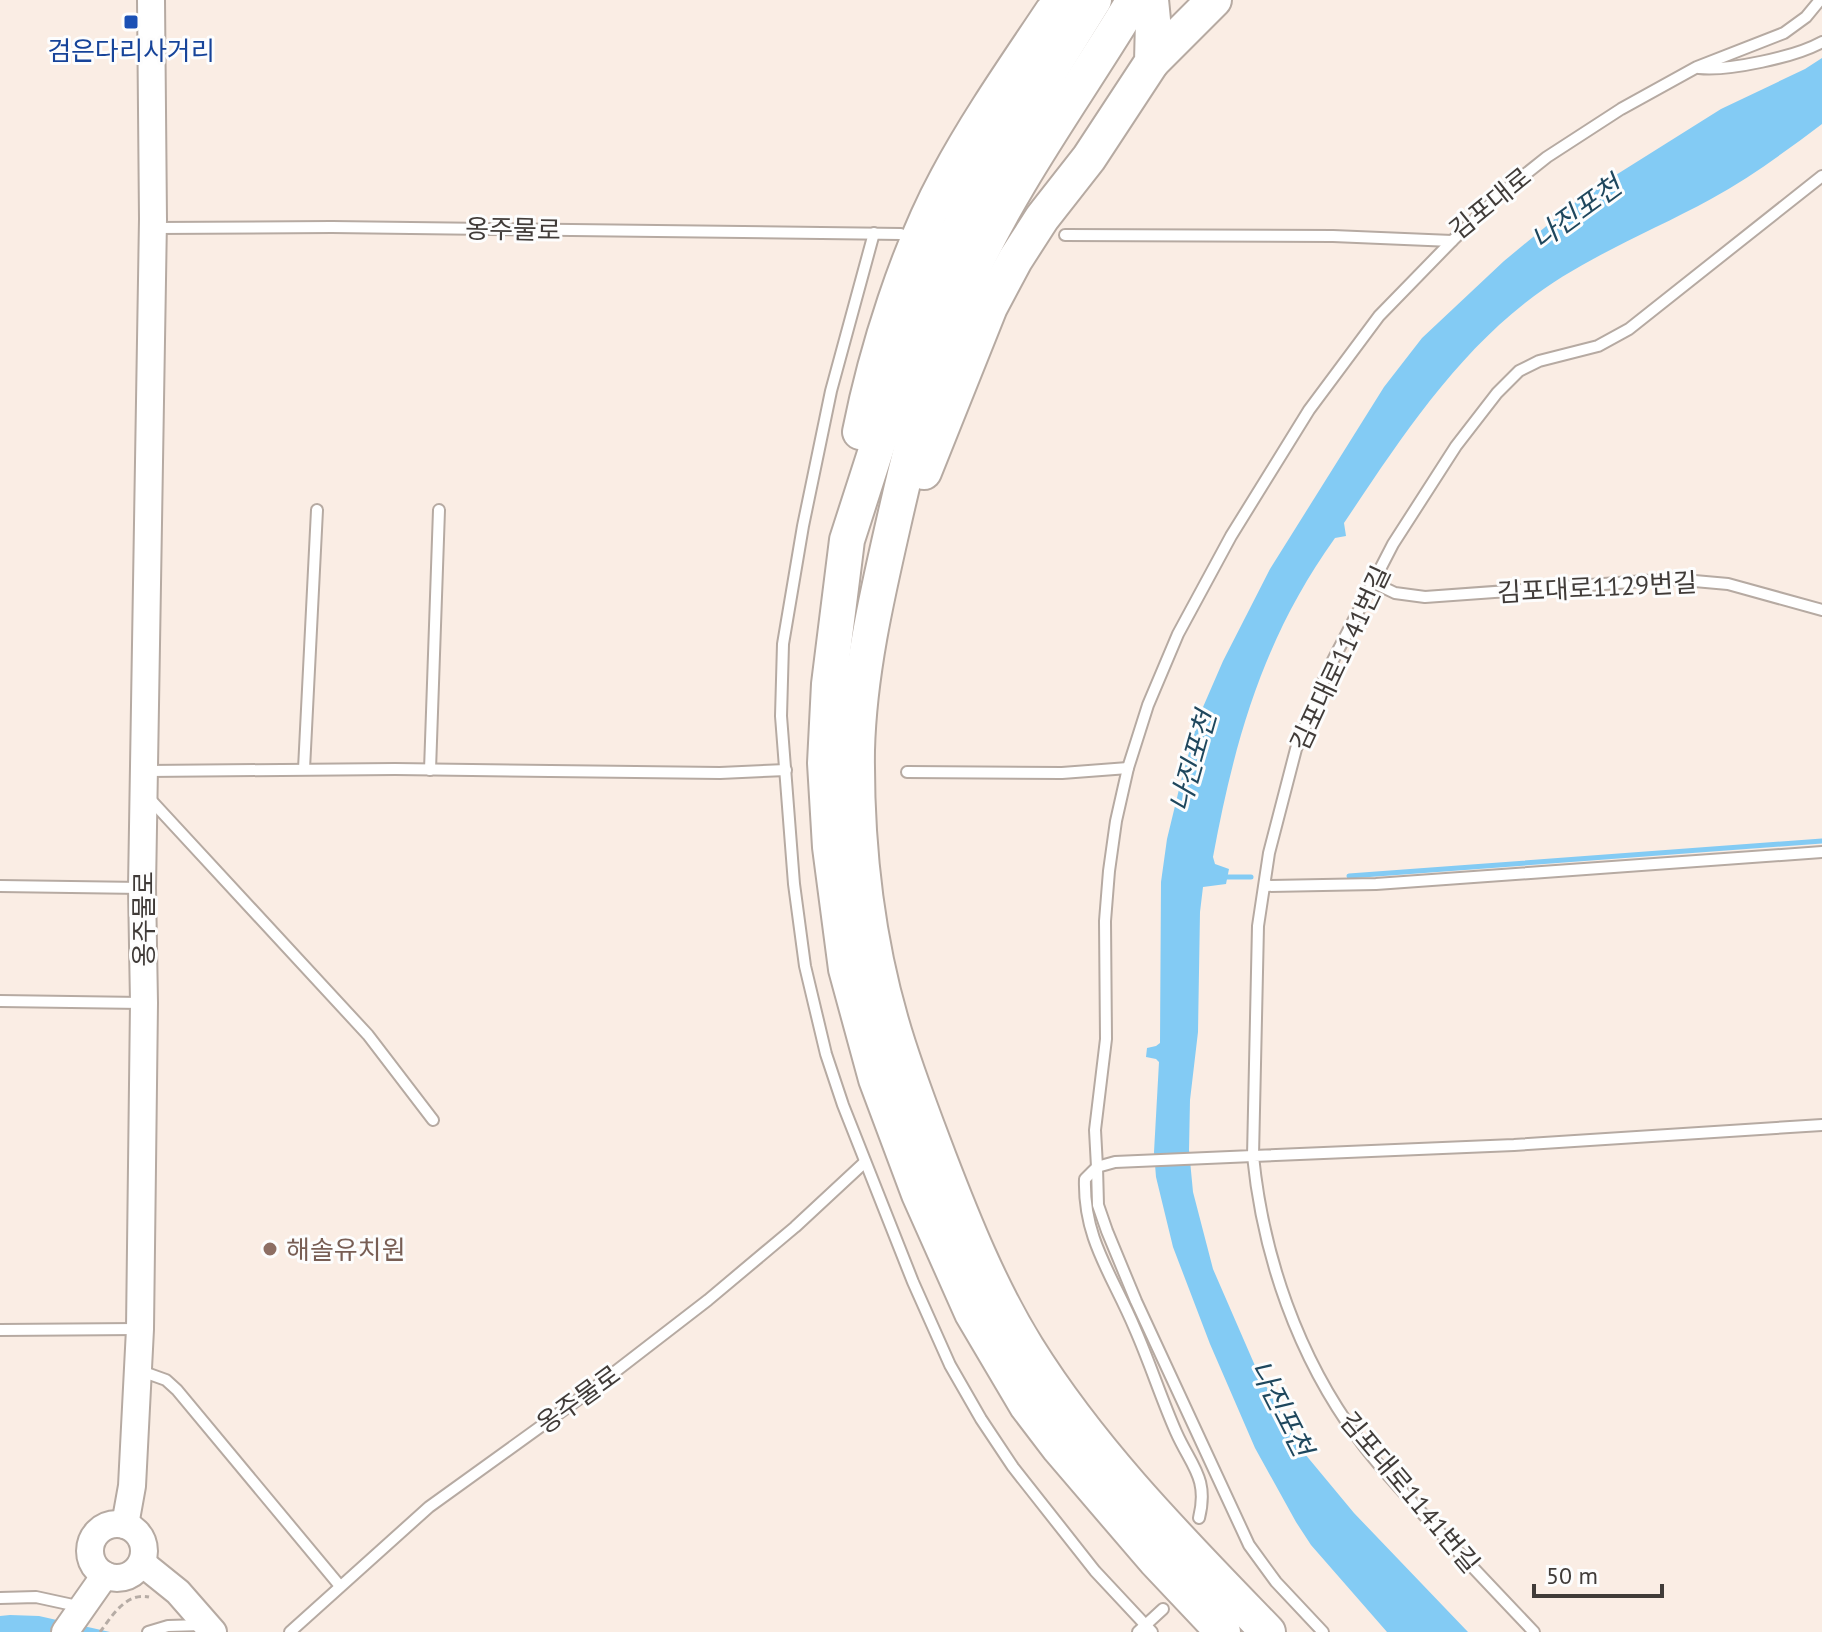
<svg xmlns="http://www.w3.org/2000/svg" width="1822" height="1632" font-family="'PT Sans','Noto Sans KR',sans-serif">
<style>
.water{fill:#83cbf4}
.lines{fill:none;stroke-linecap:round;stroke-linejoin:round}
.stream{stroke:#83cbf4;stroke-width:5}
.service-casing{stroke:#b6aaa2;stroke-width:14}
.tertiary-casing{stroke:#b6aaa2;stroke-width:30}
.trunk-casing{stroke:#b6aaa2;stroke-width:38}
.path{stroke:#b6aca5;stroke-width:3;stroke-dasharray:6 4;stroke-linecap:butt}
.service{stroke:#fff;stroke-width:10}
.tertiary{stroke:#fff;stroke-width:26}
.trunk{stroke:#fff;stroke-width:34}
.transit-dot{fill:#1a4fb4;stroke:#fdfdfd;stroke-width:3}
.education-dot{fill:#8d6e63;stroke:#fdfdfd;stroke-width:3}
.labels{text-anchor:middle;dominant-baseline:central;stroke-width:6;stroke-linejoin:round;paint-order:stroke}
.transit-label{font-size:26px;fill:#164399;stroke:#fdfdfd}
.street-label{font-size:26px;fill:#403b38;stroke:#fdfdfd}
.education-label{font-size:26px;fill:#785e54;stroke:#fdfdfd;text-anchor:start}
.water-label{font-size:28px;font-style:italic;fill:#1f475d;stroke:#fdfdfd}
</style>
<rect width="100%" height="100%" fill="#faede4"/>
<g class="water">
<path d="M1822 58V124C1786 151 1751 177 1711 199 1649 233 1582 258 1525 303 1450 362 1397 444 1344 523L1346 536 1335 538C1264 637 1235 738 1213 857L1215 864 1229 869 1226 884 1203 887 1200 912 1198 1032 1190 1100 1189 1150 1193 1192 1213 1269 1256 1368 1300 1448 1354 1513 1468 1632H1387L1311 1545 1296 1522 1255 1448 1210 1344 1173 1247 1156 1177 1154 1152 1159 1062 1156 1059 1146 1057 1147 1048 1156 1046 1160 1043 1161 882 1167 839 1182 777 1200 714 1223 661 1270 569 1384 387 1422 338 1504 261 1584 195 1721 109 1805 69Z"/>
<polygon points="10,1615 39,1616 110,1632 0,1632 0,1616"/>
</g>
<g class="lines">
<g class="stream">
<polyline points="1349,876 1822,841"/>
<polyline points="1224,877 1251,877"/>
</g>
<g class="service-casing">
<g id="service">
<path d="M1699 68C1729 71 1795 57 1822 42"/>
<polyline points="155,228 332,227 901,234"/>
<polyline points="874,233 831,391 803,526 783,644 781,716 794,884 805,966 826,1054 843,1105 913,1282 950,1365 981,1419 1013,1467 1095,1571 1152,1632"/>
<polyline points="1065,235 1333,236 1452,241 1503,192 1547,157 1621,109 1697,67 1784,33 1806,17 1820,0"/>
<polyline points="1372,582 1395,593 1425,597 1672,579 1728,584 1822,610"/>
<polyline points="304,769 317,510"/>
<polyline points="430,770 439,510"/>
<polyline points="147,771 395,769 720,773 786,770"/>
<polyline points="907,772 1062,773 1128,768"/>
<polyline points="148,797 368,1035 433,1120"/>
<polyline points="0,886 142,888"/>
<polyline points="1265,886 1376,884 1822,852"/>
<polyline points="0,1001 142,1003"/>
<polyline points="0,1330 138,1329"/>
<polyline points="141,1371 166,1380 177,1390 340,1586"/>
<path d="M1199 1518C1209 1478 1191 1466 1176 1432 1161 1398 1150 1363 1135 1329 1113 1276 1083 1239 1085 1179L1097 1167 1095 1130 1106 1039 1105 921 1109 871 1116 821 1128 768 1148 705 1178 634 1231 536 1309 410 1379 316 1452 241"/>
<polyline points="0,1598 36,1597 82,1607"/>
<polyline points="148,1632 168,1626 202,1625"/>
<polyline points="290,1632 429,1507 594,1388 708,1300 795,1227 865,1162"/>
<polyline points="1138,1632 1163,1609"/>
<polyline points="1323,1632 1276,1582 1249,1545 1136,1301 1107,1231 1098,1205 1097,1167 1115,1162 1253,1156 1258,926 1269,853 1296,749 1328,670 1393,544 1456,446 1497,393 1519,371 1539,361 1598,346 1629,329 1822,176"/>
<path d="M1534 1632C1496 1592 1458 1552 1421 1512 1400 1488 1377 1465 1358 1438 1298 1357 1263 1256 1253 1156L1514 1145 1822 1125"/>
</g>
</g>
<g class="tertiary-casing">
<g id="tertiary">
<circle cx="117" cy="1551" r="27"/>
<polyline points="125,1525 132,1486 140,1329 144,1003 142,888 153,219 151,0"/>
<polyline points="142,1563 178,1592 213,1632"/>
<polyline points="65,1632 105,1575"/>
</g>
</g>
<g class="trunk-casing">
<g id="trunk">
<polyline points="1094,0 981,182 939,271 904,363 847,540 829,684 825,763 830,847 846,969 876,1079 919,1194 972,1313 1027,1406 1059,1448 1155,1560 1223,1632"/>
<path d="M1134 0C1078 93 1011 183 967 282 935 351 914 434 897 508 879 587 859 669 857 750 856 841 866 934 891 1021 904 1067 922 1113 939 1158 964 1223 990 1288 1027 1348 1093 1454 1182 1543 1268 1632"/>
<polyline points="1152,62 1214,0"/>
<path d="M860 432C876 351 908 250 947 178 978 120 1016 66 1052 12L1069 0"/>
<polyline points="924,472 990,307 1015,260 1042,218 1089,158 1152,62 1153,20 1151,0"/>
</g>
</g>
<path class="path" d="M100 1632C112 1616 126 1592 149 1597"/>
<use href="#service" class="service"/>
<use href="#tertiary" class="tertiary"/>
<use href="#trunk" class="trunk"/>
</g>
<rect class="transit-dot" x="123" y="14" width="16" height="16" rx="4"/>
<circle class="education-dot" cx="270" cy="1249" r="8"/>
<g class="labels">
<g class="transit-label">
<text x="131" y="50">검은다리사거리</text>
</g>
<g class="street-label">
<text transform="translate(1490 203) rotate(-39)">김포대로</text>
<text transform="translate(513 229) rotate(1)">옹주물로</text>
<text transform="translate(1597 587) rotate(-3)">김포대로1129번길</text>
<text transform="translate(1340 658) rotate(-65)">김포대로1141번길</text>
<text transform="translate(143 919) rotate(-90)">옹주물로</text>
<text transform="translate(578 1399) rotate(-36)">옹주물로</text>
<text transform="translate(1410 1492) rotate(50)">김포대로1141번길</text>
</g>
<g class="education-label">
<text x="286" y="1249">해솔유치원</text>
</g>
<g class="water-label">
<text transform="translate(1576 212) rotate(-36)">나진포천</text>
<text transform="translate(1192 761) rotate(-74)">나진포천</text>
<text transform="translate(1282 1408) rotate(63)">나진포천</text>
</g>
</g>
<path d="M1534 1584v12h128v-12" fill="none" stroke="#403b38" stroke-width="4"/>
<text x="1546" y="1584" font-size="24" fill="#403b38" stroke="#fdfdfd" stroke-width="6" paint-order="stroke">50 m</text>
</svg>
